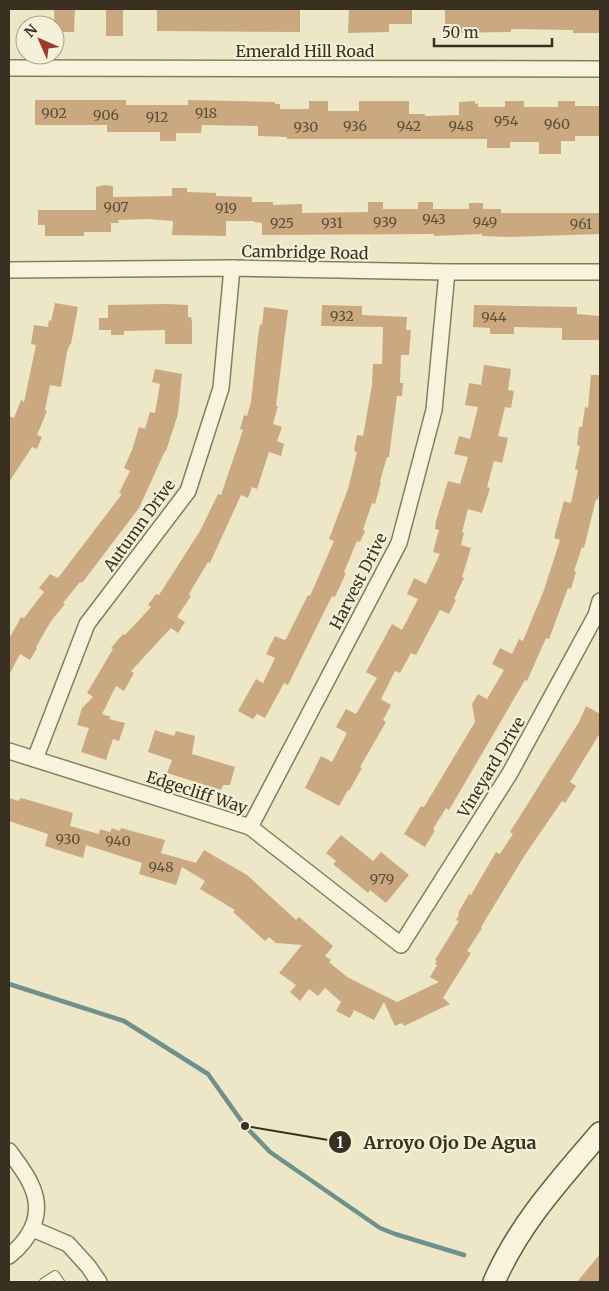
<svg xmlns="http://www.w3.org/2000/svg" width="609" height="1291" font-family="Merriweather,serif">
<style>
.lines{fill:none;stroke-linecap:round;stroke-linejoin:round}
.stream{stroke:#70908c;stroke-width:4.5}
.building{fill:#caa980}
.lane-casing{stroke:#897b5e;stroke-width:10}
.street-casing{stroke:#897b5e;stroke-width:18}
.secondary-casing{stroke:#6b5c41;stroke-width:24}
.lane{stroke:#f8f3dc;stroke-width:8}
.street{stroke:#f8f3dc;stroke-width:15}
.secondary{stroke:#f8f3dc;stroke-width:21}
.labels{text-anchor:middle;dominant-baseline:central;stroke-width:4.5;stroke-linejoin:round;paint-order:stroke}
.number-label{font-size:14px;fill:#5e4e39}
.street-label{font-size:16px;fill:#3a3021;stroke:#f5f0d8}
.leader{fill:none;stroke:#3a3021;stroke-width:2}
.callout-dot{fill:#3a3021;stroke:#f5f0d8;stroke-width:2}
.mark-label{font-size:15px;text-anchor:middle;font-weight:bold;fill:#fff}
.callout-label{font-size:18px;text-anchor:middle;font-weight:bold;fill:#3a3021;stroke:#f5f0d8;stroke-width:4.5;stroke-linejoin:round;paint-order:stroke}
</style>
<rect width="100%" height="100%" fill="#ede7c8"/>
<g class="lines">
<polyline class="stream" points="9,984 124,1021 208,1074 245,1126 270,1152 380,1228 395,1234 464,1255"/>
</g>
<g class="building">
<polygon points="54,9 75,9 74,32 55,32"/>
<rect x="106" y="9" width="17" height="27"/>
<polygon points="157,9 300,9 300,32 157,31"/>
<polygon points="349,9 412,9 412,24 389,24 389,32 348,33"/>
<polygon points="445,9 600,9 600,33 573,33 573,30 511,29 511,32 445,33"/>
<polygon points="35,100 126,100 126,105 188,105 188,100 275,102 275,104 280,104 280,109 309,109 309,101 328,101 328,111 359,111 359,101 409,101 409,114 425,114 425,116 459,115 459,102 475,101 475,104 478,103 478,107 505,107 505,101 524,101 524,107 558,107 558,101 575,101 575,106 600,106 600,136 575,136 575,141 561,141 561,154 539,154 539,142 510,142 510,148 487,148 487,139 287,139 287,137 258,136 258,126 202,125 201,133 176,133 176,141 160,141 160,132 107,132 107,125 35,125"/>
<polygon points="104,185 113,186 113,197 172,196 172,188 187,188 187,192 216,193 216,196 252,197 252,202 273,202 273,205 302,204 302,213 368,212 368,202 383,202 383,209 418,209 418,202 433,202 433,209 469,209 469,203 483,203 483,209 501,209 501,213 600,213 600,234 511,237 482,236 482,234 434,236 434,234 262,235 262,223 254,222 254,221 226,221 226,236 172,235 173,221 148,219 118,220 119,223 111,223 111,232 84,232 84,236 45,236 45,225 38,225 38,210 96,210 96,187"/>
<polygon points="55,303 78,307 71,344 70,344 67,352 61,387 50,385 45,410 47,411 37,435 42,437 37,449 32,447 9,482 9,416 14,418 21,400 24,402 36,345 31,344 34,325 48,327 49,320 51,321"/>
<polygon points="166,304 188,305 188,317 191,317 192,322 192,344 165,344 165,330 124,331 124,335 111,335 111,330 99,330 99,318 108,318 108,305"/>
<polygon points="322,305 362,306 362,315 407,317 406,330 411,330 409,355 401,355 400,383 403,383 402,396 397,396 389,457 387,457 380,481 381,482 375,504 372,503 363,530 365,531 360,542 357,541 344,572 346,573 335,597 332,596 288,685 284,683 265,718 257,714 253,719 238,711 256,679 263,683 275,658 266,654 275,636 284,640 286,639 308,595 310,596 334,541 329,539 348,489 357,452 354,451 357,435 363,436 372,385 373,364 382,364 383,327 321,326"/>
<polygon points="474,305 577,307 577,314 600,316 600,340 562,340 562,328 514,327 514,334 490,334 490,328 473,327"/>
<polygon points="264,307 288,310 276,406 278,406 273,424 282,427 277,441 284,444 281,456 269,452 257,489 252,487 248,498 241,495 210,563 208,562 189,594 191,596 177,617 185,622 178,633 171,628 131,671 134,673 124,691 116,686 102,714 111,717 109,719 125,723 119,741 113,739 106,760 81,752 89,728 77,725 82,708 93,697 87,693 113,649 111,648 123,634 125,635 151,607 148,605 156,594 159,595 200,531 218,494 221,495 243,430 240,429 244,415 247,416 251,402 258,337 260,324 262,325"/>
<polygon points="484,365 511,369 508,390 514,391 511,408 505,407 498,436 508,438 502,463 494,461 487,487 490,488 482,513 468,509 462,532 464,533 461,545 471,548 462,577 464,578 454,599 456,600 449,614 440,610 416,655 411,653 400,673 395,671 381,699 391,705 383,720 386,722 360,767 362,768 349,791 348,790 339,806 305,788 321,756 332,762 347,733 336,727 346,709 356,714 377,678 366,672 392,624 402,630 418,599 407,594 414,578 426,584 440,554 433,552 439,530 435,529 436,521 448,481 460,484 468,457 454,454 459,436 470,439 478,407 465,405 469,383 481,385"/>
<polygon points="155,369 182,374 178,414 166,451 165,451 139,508 82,583 80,582 63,603 65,604 51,621 36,647 37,648 30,660 20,654 9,675 9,639 21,617 24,618 44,592 39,588 50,574 58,578 122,494 119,493 130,471 124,468 132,450 139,427 145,429 150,412 155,413 160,384 152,382"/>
<polygon points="591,375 600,375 600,489 598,500 596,499 584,548 582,547 574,571 576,572 571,589 568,588 549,639 546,638 527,681 525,680 449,810 446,808 433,829 435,830 425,847 404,834 421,806 424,807 475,722 472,704 478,694 487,699 504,670 492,664 500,648 512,654 519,639 523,641 544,590 560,540 554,538 564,501 571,503 578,470 575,469 580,446 577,445 579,427 582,427 585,407 588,408"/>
<polygon points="586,706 600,714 600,733 570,782 576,786 565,803 562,801 525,855 481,927 482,928 467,951 471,953 443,998 450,1004 404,1026 402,1023 395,1026 384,1002 374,1020 354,1010 350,1018 336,1011 341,1002 325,988 318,996 309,989 300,1001 290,992 296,985 279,973 302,945 276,943 269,937 265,941 233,912 235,910 200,889 205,881 182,867 176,885 139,874 142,863 86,845 83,858 45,846 48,834 9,821 9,798 19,801 20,798 25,799 73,813 70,826 99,834 100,829 110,832 112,828 120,831 121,828 165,840 161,853 196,863 204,850 247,875 296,920 299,917 333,946 325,956 331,960 329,962 347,977 397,1002 439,982 430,977 437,965 435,964 437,961 435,960 459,921 456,920 459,915 458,913 469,894 471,895 496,852 500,854 513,834 510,832 579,722"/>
<polygon points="155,730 174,736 176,731 195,736 192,754 235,767 230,785 223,785 221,790 167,773 172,760 148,752"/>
<polygon points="341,835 373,861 381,852 409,875 386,903 370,890 368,893 333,864 336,861 326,853"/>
<polygon points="600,1254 600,1282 577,1282"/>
</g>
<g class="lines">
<g class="lane-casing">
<polyline id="lane" points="44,1282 55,1275 60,1282"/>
</g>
<g class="street-casing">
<g id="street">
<polyline points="9,68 600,69"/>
<polyline points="9,270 232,268 447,272 600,272"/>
<polyline points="9,751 250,827 401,945 510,773 596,615 600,601"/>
<polyline points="35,759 87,624 188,491 221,388 232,268"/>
<polyline points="250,827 399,543 434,410 447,272"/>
<path d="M9 1151C17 1162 27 1174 32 1187 44 1215 30 1239 9 1256"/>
<polyline points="33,1229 68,1244 88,1266 99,1282"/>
</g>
</g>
<g class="secondary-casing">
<path id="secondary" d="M494 1282C519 1224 560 1180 600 1133"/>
</g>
<use href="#lane" class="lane"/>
<use href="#street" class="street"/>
<use href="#secondary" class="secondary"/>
</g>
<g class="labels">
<g class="number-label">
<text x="54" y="113">902</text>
<text x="206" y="113">918</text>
<text x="106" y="115">906</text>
<text x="157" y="117">912</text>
<text x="506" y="121">954</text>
<text x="557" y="124">960</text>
<text x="355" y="126">936</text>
<text x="409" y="126">942</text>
<text x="461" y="126">948</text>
<text x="306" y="127">930</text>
<text x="116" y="207">907</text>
<text x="226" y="208">919</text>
<text x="434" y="219">943</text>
<text x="385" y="222">939</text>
<text x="485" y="222">949</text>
<text x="282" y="223">925</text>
<text x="332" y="223">931</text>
<text x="581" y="224">961</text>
<text x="342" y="316">932</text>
<text x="494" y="317">944</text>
<text x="68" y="839">930</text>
<text x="118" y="841">940</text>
<text x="161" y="867">948</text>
<text x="382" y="879">979</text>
</g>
<g class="street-label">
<text x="305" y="51">Emerald Hill Road</text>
<text transform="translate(305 252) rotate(1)">Cambridge Road</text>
<text transform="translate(139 525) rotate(-54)">Autumn Drive</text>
<text transform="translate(358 581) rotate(-63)">Harvest Drive</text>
<text transform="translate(491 767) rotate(-59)">Vineyard Drive</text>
<text transform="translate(197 792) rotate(18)">Edgecliff Way</text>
</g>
</g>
<path class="leader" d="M245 1126L340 1142"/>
<g class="callout-dot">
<circle cx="245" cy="1126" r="5"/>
<circle cx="340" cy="1142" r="12"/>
</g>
<g class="mark-label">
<text x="340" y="1148">1</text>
</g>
<g class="callout-label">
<text x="450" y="1149">Arroyo Ojo De Agua</text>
</g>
<rect width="609" height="1291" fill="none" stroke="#3a3021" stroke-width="20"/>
<g transform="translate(40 40) rotate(315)"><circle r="24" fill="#f5f0d8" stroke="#aaa38f"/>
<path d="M0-4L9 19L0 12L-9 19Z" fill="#963d30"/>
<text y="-8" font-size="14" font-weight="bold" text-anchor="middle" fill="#3a3021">N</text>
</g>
<path d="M434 38v8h118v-8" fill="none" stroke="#3a3021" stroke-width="2.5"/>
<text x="442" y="38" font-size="15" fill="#3a3021" stroke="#f5f0d8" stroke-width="4" paint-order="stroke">50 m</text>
</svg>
